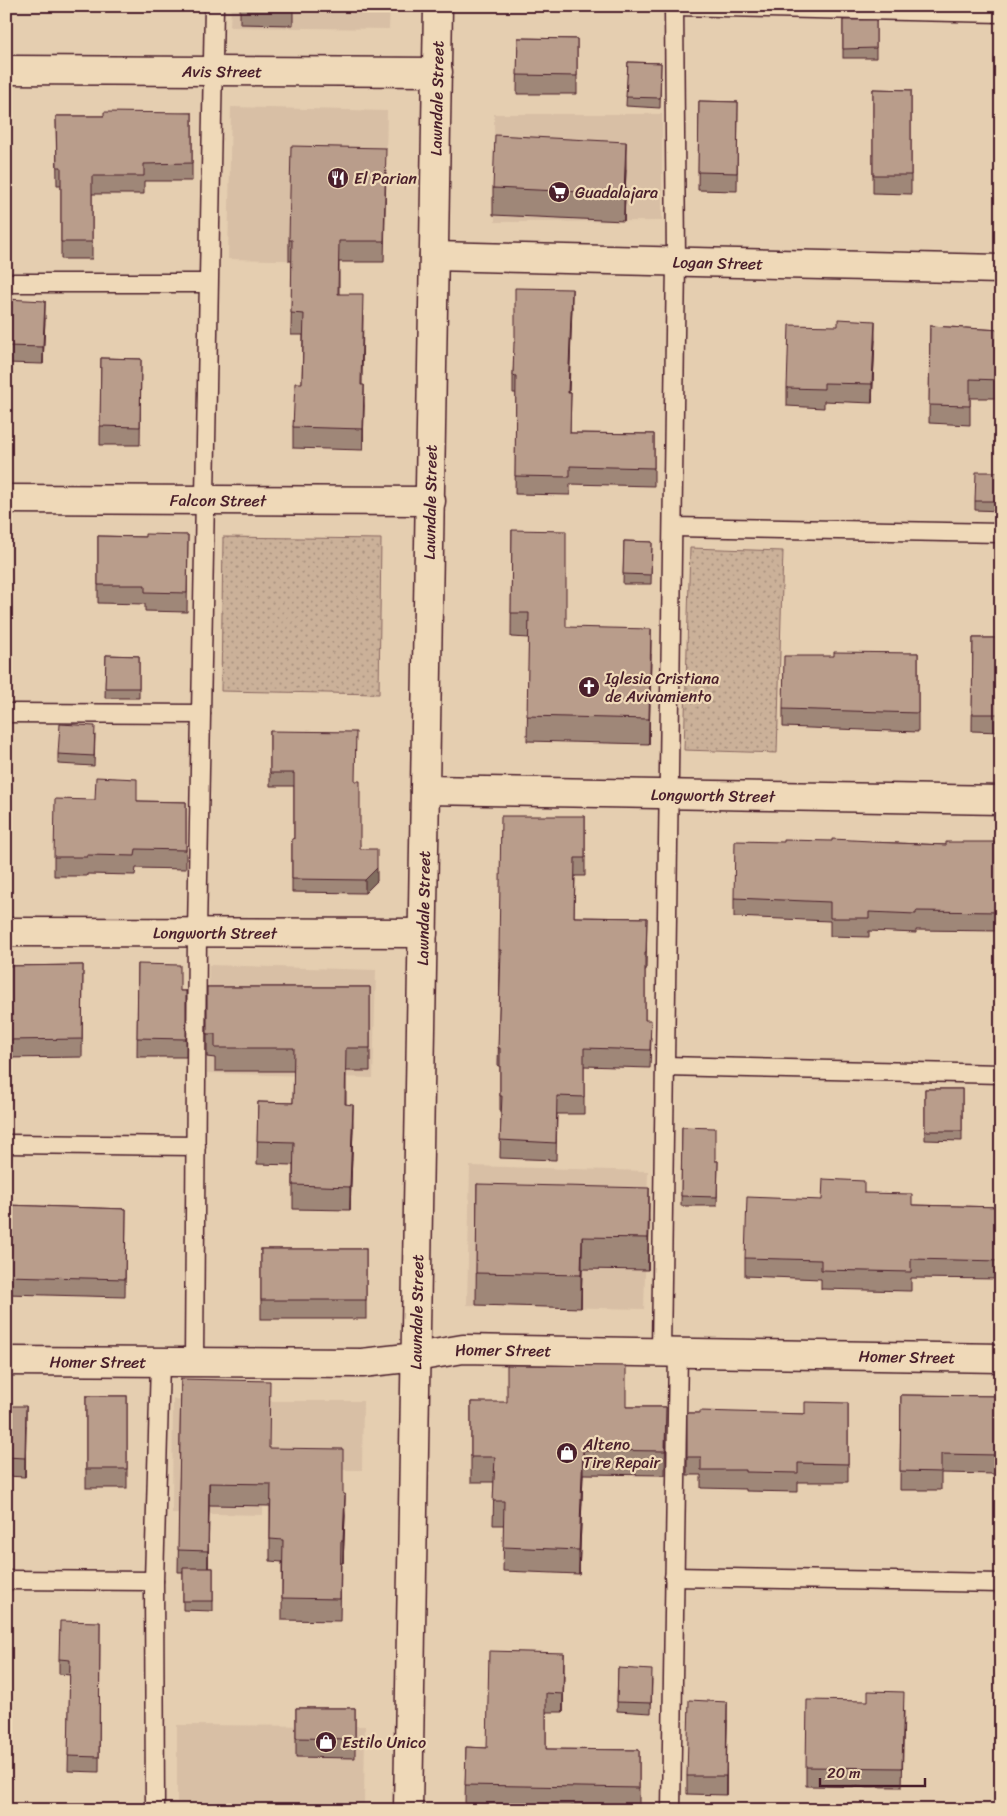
<svg xmlns="http://www.w3.org/2000/svg" width="1007" height="1816" font-family="Sriracha,sans-serif">
<style>
.built{fill:#d8bfa5}
.grass{fill:url(#grass-dots);stroke:#8a6862}
.lines{fill:none;stroke-linecap:round;stroke-linejoin:round}
.service-casing{stroke:#4a1f2b;stroke-width:21}
.minor-casing{stroke:#4a1f2b;stroke-width:31}
.service{stroke:#efd9b8;stroke-width:18}
.minor{stroke:#efd9b8;stroke-width:28}
.wall{fill:#9f8778;stroke:#4a1f2b}
.shaded-wall{fill:#826e61;stroke:#4a1f2b}
.building{fill:#b99d8b;stroke:#4a1f2b}
.labels{text-anchor:middle;dominant-baseline:central;stroke-width:4.5;stroke-linejoin:round;paint-order:stroke}
.street-label{font-size:16px;fill:#4a1f2b;stroke:#efd9b8}
.poi-label{font-size:16px;fill:#4a1f2b;stroke:#efd9b8;text-anchor:start}
</style>
<defs>
<pattern id="grass-dots" width="8" height="8" patternUnits="userSpaceOnUse" patternTransform="scale(1.25)"><rect width="8" height="8" fill="#cbb199"/><path d="M2 2h.1M6 6h.1" fill="none" stroke="#a78f7d" stroke-width="1.8" stroke-linecap="round"/></pattern>
</defs>
<rect width="100%" height="100%" fill="#e5ceb0"/>
<filter id="ink" filterUnits="userSpaceOnUse"><feTurbulence type="fractalNoise" baseFrequency=".02" numOctaves="2"/><feDisplacementMap in="SourceGraphic" scale="10" xChannelSelector="R" yChannelSelector="G"/><feConvolveMatrix kernelMatrix="1 2 1 2 8 2 1 2 1" color-interpolation-filters="sRGB"/></filter>
<g filter="url(#ink)">
<g class="built">
<polygon points="231,6 390,6 389,29 230,27"/>
<polygon points="231,107 387,111 384,262 228,259"/>
<polygon points="494,114 662,114 662,221 495,222"/>
<polygon points="209,965 376,970 373,1078 207,1073"/>
<polygon points="470,1166 648,1171 644,1309 467,1305"/>
<polygon points="173,1398 181,1401 363,1401 362,1470 264,1469 263,1515 172,1513"/>
<polygon points="177,1725 365,1726 364,1804 177,1802"/>
</g>
<g class="grass">
<polygon points="223,537 381,539 379,694 221,691"/>
<polygon points="690,548 783,551 777,753 684,750"/>
</g>
<g class="lines">
<g class="service-casing">
<g id="service">
<polyline points="674,6 1001,13"/>
<polyline points="6,283 208,283"/>
<polyline points="673,527 1001,533"/>
<polyline points="6,713 201,714"/>
<polyline points="665,1066 1001,1074"/>
<polyline points="6,1144 196,1146"/>
<polyline points="661,1352 676,262 674,6"/>
<polyline points="194,1361 197,932 214,6"/>
<polyline points="674,1577 1001,1583"/>
<polyline points="6,1580 154,1581"/>
<polyline points="155,1810 154,1581 160,1362"/>
<polyline points="671,1810 678,1352"/>
</g>
</g>
<g class="minor-casing">
<g id="minor">
<path id="s1" d="M6 70 438 72"/>
<path id="s2" d="M434 256 1001 269"/>
<path id="s3" d="M6 499 431 501"/>
<path id="s4" d="M425 790 1001 800"/>
<path id="s5" d="M6 932 423 933"/>
<path id="s6" d="M6 1361 362 1363 416 1357 463 1349 1001 1358"/>
<path id="s7" d="M408 1810 438 6"/>
</g>
</g>
<use href="#service" class="service"/>
<use href="#minor" class="minor"/>
</g>
<g class="wall">
<polygon points="240,6 293,6 293,25 240,24"/>
<rect x="843" y="20" width="33" height="38"/>
<polygon points="518,38 577,39 577,94 517,94"/>
<polygon points="628,62 661,63 660,108 626,106"/>
<polygon points="873,89 911,90 911,194 873,193"/>
<polygon points="699,101 738,102 737,191 698,190"/>
<polygon points="192,113 192,181 144,181 144,194 92,194 92,259 61,259 61,185 57,185 56,116 104,116"/>
<polygon points="386,169 384,262 339,262 339,294 363,315 362,385 364,406 363,450 293,448 293,427 302,383 303,335 291,335 292,261 289,261 289,240"/>
<polygon points="626,169 624,221 493,215 493,188"/>
<polygon points="6,299 45,318 43,364 6,363"/>
<polygon points="572,306 569,393 571,393 570,433 654,434 654,486 570,484 570,495 515,494 516,393 513,393 513,375 515,342"/>
<polygon points="930,326 1001,330 1001,398 970,398 970,425 929,423"/>
<polygon points="875,340 872,403 824,401 824,408 787,406 787,388"/>
<polygon points="101,358 141,359 140,445 100,445"/>
<polygon points="1001,472 1001,511 975,510 975,501"/>
<polygon points="512,530 566,627 651,654 649,744 527,741 529,638 511,637"/>
<polygon points="188,535 187,612 145,611 145,604 98,603 98,536 145,537"/>
<polygon points="624,541 652,542 651,584 623,584"/>
<polygon points="973,638 1001,638 1001,732 972,731"/>
<polygon points="918,653 918,732 783,727 783,709 834,656"/>
<polygon points="106,655 139,656 139,698 105,698"/>
<polygon points="270,731 355,781 360,849 377,881 365,893 292,892 292,839 294,839 294,786 270,786"/>
<polygon points="95,735 94,766 58,764 58,754"/>
<polygon points="137,801 186,802 186,869 136,868 135,875 87,874 87,876 54,876 54,857"/>
<polygon points="585,816 585,876 575,876 574,917 647,918 646,970 645,970 645,1020 651,1038 650,1068 584,1066 584,1114 557,1114 556,1160 500,1158 501,1113 500,1113 500,1066 498,1066 500,968 499,968 499,950"/>
<polygon points="870,842 946,845 1001,842 1001,931 916,930 916,933 869,931 869,937 830,936 830,921 734,917 734,898"/>
<polygon points="138,964 180,991 186,991 186,1057 137,1057"/>
<polygon points="83,965 82,1057 6,1058 6,966"/>
<polygon points="207,987 370,987 370,1071 346,1071 346,1104 353,1128 350,1210 293,1209 293,1165 257,1164 258,1102 293,1103 294,1071 215,1071 215,1058 207,1057"/>
<polygon points="925,1089 962,1089 962,1141 925,1140"/>
<polygon points="682,1127 715,1161 718,1161 717,1206 681,1206"/>
<polygon points="477,1184 649,1220 648,1270 582,1269 581,1308 476,1305"/>
<polygon points="864,1193 912,1205 1001,1207 1001,1279 911,1278 911,1291 821,1289 821,1279 745,1276 745,1258 822,1200"/>
<polygon points="6,1205 126,1209 125,1297 6,1294"/>
<rect x="261" y="1249" width="105" height="70"/>
<polygon points="181,1379 269,1448 343,1494 345,1516 343,1563 341,1563 340,1621 282,1620 282,1562 270,1561 270,1506 209,1505 208,1568 213,1568 213,1611 183,1610 183,1572 178,1572"/>
<polygon points="901,1395 1001,1396 1001,1491 997,1491 997,1474 941,1473 941,1490 900,1490"/>
<rect x="86" y="1396" width="41" height="92"/>
<polygon points="471,1402 626,1407 666,1407 665,1475 583,1474 579,1574 503,1571 504,1525 493,1525 494,1482 471,1482"/>
<polygon points="848,1403 848,1482 798,1482 798,1492 746,1491 746,1489 701,1488 701,1475 687,1475 687,1413 805,1414"/>
<polygon points="6,1406 26,1425 25,1477 6,1476"/>
<polygon points="100,1622 99,1772 68,1771 70,1675 59,1674 59,1659"/>
<polygon points="618,1668 652,1680 651,1713 617,1711"/>
<polygon points="564,1671 563,1712 546,1712 546,1749 639,1750 639,1806 465,1804 466,1747 487,1748"/>
<polygon points="868,1701 904,1711 902,1787 806,1786 806,1767"/>
<polygon points="296,1708 355,1708 355,1758 296,1757"/>
<polygon points="727,1720 726,1795 687,1794 687,1776"/>
</g>
<g class="shaded-wall">
<polygon points="626,142 626,169 624,221 624,194"/>
<polygon points="572,289 572,306 568,410 568,393"/>
<polygon points="45,301 45,318 43,364 43,347"/>
<polygon points="875,321 875,340 872,403 872,384"/>
<polygon points="364,385 364,406 363,450 363,429"/>
<polygon points="651,629 651,654 649,744 649,719"/>
<polygon points="377,868 377,881 365,893 365,880"/>
<polygon points="353,1105 353,1128 350,1210 350,1187"/>
<polygon points="649,1188 649,1220 648,1270 648,1238"/>
<polygon points="582,1237 582,1269 581,1308 581,1275"/>
<polygon points="26,1406 26,1425 25,1477 25,1458"/>
<polygon points="583,1450 583,1474 579,1574 579,1550"/>
<polygon points="209,1483 209,1505 208,1573 208,1551"/>
<polygon points="345,1494 345,1516 343,1563 343,1541"/>
<polygon points="564,1653 564,1671 563,1712 563,1694"/>
<polygon points="727,1702 727,1720 726,1795 726,1776"/>
</g>
<g class="building">
<polygon points="843,20 876,20 876,48 843,49"/>
<polygon points="518,38 577,39 577,76 517,75"/>
<polygon points="628,62 661,63 660,98 626,97"/>
<polygon points="873,89 911,90 911,175 873,175"/>
<polygon points="699,101 738,102 737,173 698,172"/>
<polygon points="104,112 192,113 192,163 144,164 144,176 92,176 92,242 61,242 61,167 57,167 56,116 104,116"/>
<polygon points="495,135 626,142 624,194 493,188"/>
<polygon points="291,146 386,148 384,241 339,241 338,294 363,294 361,385 364,385 363,429 293,427 295,383 302,383 304,314 291,313 292,240 289,240"/>
<polygon points="515,288 572,289 568,393 571,393 570,433 654,434 654,468 570,466 570,477 515,476 516,376 513,375 514,342 515,342"/>
<polygon points="6,299 45,301 43,347 6,346"/>
<polygon points="838,319 875,321 872,384 824,383 824,389 787,388 789,325 838,326"/>
<polygon points="930,326 1001,330 1001,380 970,379 970,406 929,405"/>
<polygon points="101,358 141,359 140,427 100,426"/>
<polygon points="976,472 1001,472 1001,501 975,501"/>
<polygon points="512,530 566,531 566,627 651,629 649,719 527,716 529,613 511,613"/>
<polygon points="145,534 188,535 187,593 145,592 145,585 98,585 98,536 145,537"/>
<polygon points="624,541 652,542 651,575 623,574"/>
<polygon points="973,638 1001,638 1001,714 972,714"/>
<polygon points="834,652 918,653 918,713 783,709 784,656 834,656"/>
<polygon points="106,655 139,656 139,688 105,688"/>
<polygon points="60,724 95,726 94,756 58,754"/>
<polygon points="270,731 356,732 355,781 360,781 360,849 377,849 377,868 365,880 292,879 292,839 294,839 294,773 270,773"/>
<polygon points="96,777 137,779 137,801 186,802 186,850 136,849 135,856 87,855 87,857 54,857 55,799 95,800"/>
<polygon points="501,816 585,816 585,858 575,858 574,917 647,918 646,952 645,952 645,1020 651,1020 650,1050 584,1048 584,1097 557,1096 556,1143 500,1140 502,1096 500,1096 500,1048 498,1048 501,950 499,950"/>
<polygon points="832,839 871,841 870,842 946,845 946,842 1001,842 1001,912 916,911 916,914 869,912 869,918 830,918 830,902 734,898 735,841 784,842 784,840 832,841"/>
<polygon points="138,964 180,965 180,991 186,991 186,1039 137,1038"/>
<polygon points="83,965 82,1039 6,1040 6,966"/>
<polygon points="207,987 370,987 370,1048 346,1048 345,1104 353,1105 350,1187 293,1185 294,1142 257,1141 258,1102 293,1103 294,1048 215,1048 215,1034 207,1034"/>
<rect x="925" y="1089" width="37" height="42"/>
<polygon points="682,1127 715,1128 715,1161 718,1161 717,1197 681,1196"/>
<polygon points="823,1179 864,1181 864,1193 912,1194 912,1205 1001,1207 1001,1261 911,1259 911,1272 821,1270 821,1260 745,1258 747,1197 822,1200"/>
<polygon points="477,1184 649,1188 648,1238 582,1237 581,1275 476,1273"/>
<polygon points="6,1205 126,1209 125,1279 6,1276"/>
<rect x="261" y="1249" width="105" height="51"/>
<polygon points="507,1365 626,1366 626,1407 666,1407 665,1451 583,1450 579,1550 503,1547 504,1501 493,1501 495,1457 471,1457 471,1402 507,1402"/>
<polygon points="181,1379 270,1381 269,1448 343,1449 343,1494 345,1494 343,1541 341,1541 340,1599 282,1598 283,1540 270,1539 271,1484 209,1483 208,1551 178,1550"/>
<polygon points="901,1395 1001,1396 1001,1472 997,1472 997,1455 941,1454 941,1472 900,1471"/>
<rect x="86" y="1396" width="41" height="73"/>
<polygon points="805,1402 848,1403 848,1464 798,1463 798,1473 746,1472 746,1470 701,1470 701,1457 687,1457 687,1413 700,1413 700,1411 805,1414"/>
<polygon points="6,1406 26,1406 25,1458 6,1457"/>
<rect x="183" y="1568" width="30" height="33"/>
<polygon points="60,1621 100,1622 99,1757 68,1756 70,1660 59,1659"/>
<polygon points="489,1651 564,1653 563,1694 546,1693 546,1749 639,1750 639,1788 465,1785 466,1747 487,1748"/>
<polygon points="618,1668 652,1670 651,1703 617,1702"/>
<polygon points="868,1691 904,1692 902,1768 806,1767 807,1700 868,1701"/>
<polygon points="689,1700 727,1702 726,1776 687,1776"/>
<polygon points="296,1708 355,1708 355,1739 296,1738"/>
</g>
</g>
<defs>
<g id="restaurant-disc" transform="scale(1.125)"><circle r="9.5" fill="#4a1f2b" stroke="#efd9b8"/><path d="M-5-6h1v4h1v-4h1v4h1v-4h1v5L-1.5 .5V6h-2V.5L-5-1ZM5-6V6H3V1.5H1.5Q1.5-4 5-6Z" fill="#fff"/></g>
<g id="supermarket-disc" transform="scale(1.125)"><circle r="9.5" fill="#4a1f2b" stroke="#efd9b8"/><path d="M-6-5.5h2.5l.6 2H6L4.5 2H-2.5L-4.4-4H-6ZM-1.5 3.2a1.3 1.3 0 1 0 .1 0ZM3 3.2a1.3 1.3 0 1 0 .1 0Z" fill="#fff"/></g>
<g id="church-disc" transform="scale(1.125)"><circle r="9.5" fill="#4a1f2b" stroke="#efd9b8"/><path d="M-1.2-6h2.4v3.5h3.3v2.4h-3.3V6h-2.4V-.1h-3.3v-2.4h3.3Z" fill="#fff"/></g>
<g id="shop-disc" transform="scale(1.125)"><circle r="9.5" fill="#4a1f2b" stroke="#efd9b8"/><path d="M-5-2.5h2.3a2.7 3.5 0 0 1 5.4 0H5L5.5 6h-11ZM-1.5-2.5h3a1.5 2.3 0 0 0-3 0Z" fill="#fff"/></g>
</defs>
<g fill-rule="evenodd">
<use href="#restaurant-disc" x="338" y="178"/>
<use href="#supermarket-disc" x="559" y="192"/>
<use href="#church-disc" x="589" y="687"/>
<use href="#shop-disc" x="567" y="1453"/>
<use href="#shop-disc" x="326" y="1742"/>
</g>
<g class="labels">
<g class="street-label">
<text stroke="none"><textPath href="#s1" startOffset="216">Avis Street</textPath></text>
<text stroke="none"><textPath href="#s7" startOffset="1712">Lawndale Street</textPath></text>
<text stroke="none"><textPath href="#s2" startOffset="284">Logan Street</textPath></text>
<text stroke="none"><textPath href="#s3" startOffset="212">Falcon Street</textPath></text>
<text stroke="none"><textPath href="#s7" startOffset="1308">Lawndale Street</textPath></text>
<text stroke="none"><textPath href="#s4" startOffset="288">Longworth Street</textPath></text>
<text stroke="none"><textPath href="#s7" startOffset="902">Lawndale Street</textPath></text>
<text stroke="none"><textPath href="#s5" startOffset="209">Longworth Street</textPath></text>
<text stroke="none"><textPath href="#s7" startOffset="498">Lawndale Street</textPath></text>
<text stroke="none"><textPath href="#s6" startOffset="498">Homer Street</textPath></text>
<text stroke="none"><textPath href="#s6" startOffset="902">Homer Street</textPath></text>
<text stroke="none"><textPath href="#s6" startOffset="92">Homer Street</textPath></text>
</g>
<g class="poi-label">
<text x="354" y="178">El Parian</text>
<text x="575" y="192">Guadalajara</text>
<text x="605" y="678">Iglesia Cristiana<tspan x="605" dy="18">de Avivamiento</tspan></text>
<text x="583" y="1444">Alteno<tspan x="583" dy="18">Tire Repair</tspan></text>
<text x="342" y="1742">Estilo Unico</text>
</g>
</g>
<rect width="1007" height="1816" fill="none" stroke="#efd9b8" stroke-width="25"/>
<rect x="12" y="12" width="982" height="1791" fill="none" stroke="#4a1f2b" stroke-width="2" filter="url(#ink)"/>
<path d="M820 1778v8h105v-8" fill="none" stroke="#4a1f2b" stroke-width="2.5"/>
<text x="827" y="1778" font-size="15" fill="#4a1f2b" stroke="#efd9b8" stroke-width="4" paint-order="stroke">20 m</text>
</svg>
